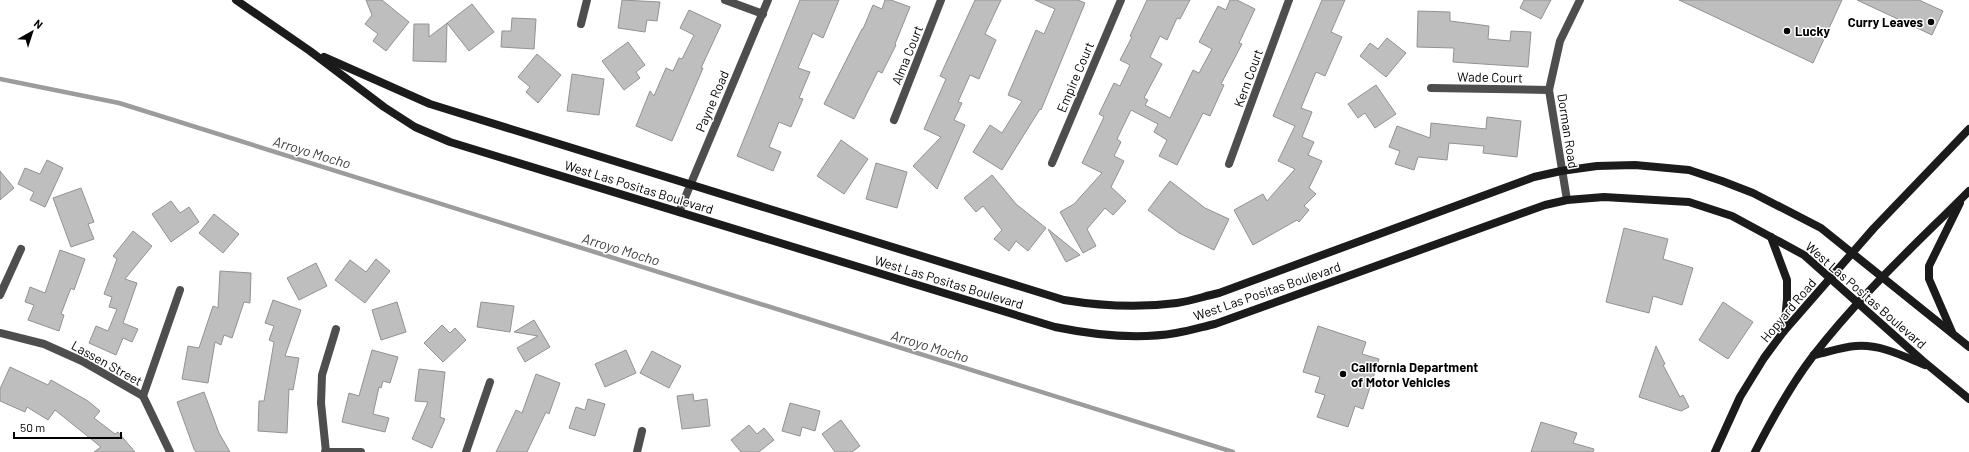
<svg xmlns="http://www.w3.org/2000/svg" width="1969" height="452" font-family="Barlow,sans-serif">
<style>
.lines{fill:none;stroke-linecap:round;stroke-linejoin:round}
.stream{stroke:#9c9c9c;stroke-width:4.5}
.building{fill:#bebebe;stroke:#929292}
.minor{stroke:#4e4e4e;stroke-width:8}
.secondary{stroke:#1b1b1b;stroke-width:8}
.poi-dot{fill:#000;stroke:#fff;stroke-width:1.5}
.labels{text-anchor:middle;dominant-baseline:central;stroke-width:3;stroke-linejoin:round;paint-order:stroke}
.poi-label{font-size:13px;font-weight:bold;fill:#000;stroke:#fff;text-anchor:start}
.street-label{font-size:13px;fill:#000;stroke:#fff}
.water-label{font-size:14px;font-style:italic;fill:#3d3d3d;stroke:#fff}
</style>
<rect width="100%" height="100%" fill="#fff"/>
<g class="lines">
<polyline class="stream" points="0,79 119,103 1233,452"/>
</g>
<g class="building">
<polygon points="366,0 382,0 409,22 386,51 373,41 378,34 365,24 372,15"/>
<polygon points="622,0 660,2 657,21 647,20 645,32 618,28"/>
<polygon points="800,0 839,0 823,38 813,33 798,68 810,72 799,98 803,99 791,127 779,122 769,147 781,152 773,171 737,156"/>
<polygon points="885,0 891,0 910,7 895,44 896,45 882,73 878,71 854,119 824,104 862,29 863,29 873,5 882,9"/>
<polygon points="975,0 1001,0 985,34 996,40 979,79 970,75 958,102 962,103 954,120 965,125 937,189 913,166 941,137 924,129 946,79 940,76"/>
<polygon points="1035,0 1078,0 1085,3 1041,110 1040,109 1002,170 973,152 990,125 1002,133 1022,101 1008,95 1036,30 1044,34 1055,9"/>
<polygon points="1147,0 1190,0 1180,19 1177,18 1167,40 1160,36 1150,57 1162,64 1144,98 1148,100 1145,105 1170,118 1193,70 1199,73 1212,49 1199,42 1218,6 1226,10 1230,0 1237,0 1255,9 1239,43 1242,44 1221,84 1224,85 1210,116 1203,113 1177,165 1159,156 1167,140 1154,132 1158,124 1131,110 1117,139 1121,142 1114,156 1124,161 1111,187 1126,201 1113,215 1105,208 1087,229 1096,246 1083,253 1060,212 1074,204 1102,173 1082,163 1104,117 1099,114 1114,83 1120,86 1130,65 1120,60 1132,37 1130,36"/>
<polygon points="1322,0 1345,0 1331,32 1342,37 1325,76 1316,72 1301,108 1312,112 1302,137 1314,142 1308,155 1322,161 1309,188 1316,194 1304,206 1309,210 1299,222 1297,220 1253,245 1234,210 1263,194 1267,201 1295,169 1278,161 1295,126 1273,116"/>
<polygon points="1524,0 1551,0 1541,19 1520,8"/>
<polygon points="1679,0 1842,0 1813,63"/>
<polygon points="1857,0 1919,0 1943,11 1932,35"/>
<polygon points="472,4 494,32 469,51 447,23 446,62 413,61 414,24 429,24 429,37"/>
<polygon points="689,10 721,25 701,68 703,68 672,141 636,126 650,91 654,96 666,68 673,71 679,58 682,59 694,35 680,28"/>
<polygon points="1418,11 1450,12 1450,21 1489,26 1488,39 1510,41 1511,31 1531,32 1528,67 1453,62 1454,48 1417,47"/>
<polygon points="512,18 536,19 534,49 501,47 502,31 511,31"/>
<polygon points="1387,38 1406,53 1386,77 1360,56 1370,43 1378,49"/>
<polygon points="628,42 645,65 636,72 640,78 624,90 602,61"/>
<polygon points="537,54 561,75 538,103 526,92 530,87 518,77"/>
<polygon points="572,74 604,79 599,115 567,111"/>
<polygon points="1376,85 1396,114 1375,128 1365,113 1358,118 1348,104"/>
<polygon points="1487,117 1521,121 1517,157 1483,153 1484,146 1449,143 1447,160 1418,157 1414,170 1395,164 1400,151 1389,147 1397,126 1430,138 1431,123 1486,129"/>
<polygon points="841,140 868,159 844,194 817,176"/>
<polygon points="47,160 63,168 45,207 30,200 34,192 18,184 25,168 40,174"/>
<polygon points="876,163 907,172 897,208 866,199"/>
<polygon points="0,171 14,188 0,200"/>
<polygon points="992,175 1016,204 1046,228 1028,251 1016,241 1009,251 994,239 1002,230 983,206 976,212 964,198"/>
<polygon points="1170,181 1205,208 1229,219 1214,250 1179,233 1148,210"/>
<polygon points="81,188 94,222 88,224 94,239 71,247 53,198"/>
<polygon points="171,201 180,213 189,207 199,222 171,242 152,214"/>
<polygon points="214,214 239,234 223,253 199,233"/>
<polygon points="1624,228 1668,239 1663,259 1693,268 1682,305 1653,296 1649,313 1606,302"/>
<polygon points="1048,229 1080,255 1066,262"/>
<polygon points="133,231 152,246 125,279 137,283 123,323 138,329 132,342 123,338 116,355 89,343 96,326 108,331 117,309 109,307 112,297 104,294 117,259 113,256"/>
<polygon points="60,250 85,259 74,290 71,288 61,314 64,315 59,331 28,320 34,305 25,302 30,287 45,293"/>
<polygon points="376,259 390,271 365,303 335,280 350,260 366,272"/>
<polygon points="316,263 327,286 299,300 287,278"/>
<polygon points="220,271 251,273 250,303 244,302 232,338 224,335 221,345 215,342 208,383 182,379 188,346 199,348 213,306 218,308"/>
<polygon points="273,300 301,310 285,356 299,358 293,390 289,389 287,433 258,431 259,401 264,401 274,342 269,340 274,326 265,323"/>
<polygon points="397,302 406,332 381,340 372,310"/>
<polygon points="481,302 514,306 510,332 477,327"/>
<polygon points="1723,302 1753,322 1728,359 1699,340"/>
<polygon points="534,320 550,347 525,362 517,348 538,336 514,332"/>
<polygon points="442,325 450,333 455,328 466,340 443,362 424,343"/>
<polygon points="1318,326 1366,342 1362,354 1379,359 1363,409 1355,406 1348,427 1317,417 1325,395 1315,392 1320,377 1303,372"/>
<polygon points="1656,346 1665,364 1663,365 1680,397 1683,395 1689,407 1681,411 1639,397"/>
<polygon points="372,350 398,357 390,383 383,381 381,388 379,387 373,414 389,418 385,432 342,422 349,393 359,396"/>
<polygon points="626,350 636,373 605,387 595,364"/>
<polygon points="652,351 681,366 669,388 640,373"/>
<polygon points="10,367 48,385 51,380 88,401 100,411 94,418 115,434 118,432 135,452 94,452 101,447 55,410 48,420 27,407 25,412 0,401 0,389"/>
<polygon points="419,369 445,372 440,417 445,419 432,448 412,439 428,402 415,401"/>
<polygon points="536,374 560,383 549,414 546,412 527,452 496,452 516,410 522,413"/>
<polygon points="204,392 219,433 230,452 196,452 194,449 177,402"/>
<polygon points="693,394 694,401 707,399 710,426 682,429 677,396"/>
<polygon points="588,399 605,404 595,436 569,428 576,407 585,410"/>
<polygon points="790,403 820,411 815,431 802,427 800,436 782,431"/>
<polygon points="841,420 860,446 852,452 835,452 822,434"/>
<polygon points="1541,422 1577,433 1573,443 1594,449 1593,452 1531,452"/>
<polygon points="749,425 757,434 764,428 774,440 759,452 741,452 731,440"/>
</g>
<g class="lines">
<g class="minor">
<polyline points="725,0 763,14"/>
<polyline points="581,24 587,0"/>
<polyline points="1431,88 1549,90"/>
<polyline points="894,120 941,0"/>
<polyline points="1052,163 1121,0"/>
<polyline points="1229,164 1289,0"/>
<polyline points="1567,200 1549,90 1560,41 1580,0"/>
<polyline points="679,212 768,0"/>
<polyline points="0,295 21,249"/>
<polyline points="0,333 44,344 82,361 143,396 170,452"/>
<polyline points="143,396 180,290"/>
<polyline points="325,452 361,452"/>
<polyline points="326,452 321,403 322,375 336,329"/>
<polyline points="466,452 490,382"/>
<polyline points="637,452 642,431"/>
</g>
<g class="secondary">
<path d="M236 0 310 51 384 107 415 127 450 142 1055 327C1094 335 1136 340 1176 333 1189 331 1202 327 1215 324L1545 205 1567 200 1604 197 1689 202 1732 216 1804 255 1923 361 1969 399"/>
<path d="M324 57 430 104 1064 300C1101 306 1139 308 1177 303 1191 301 1205 296 1219 293L1534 177 1561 171 1597 166 1635 165 1689 170 1722 181 1753 193 1821 228 1969 347"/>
<polyline points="1771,237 1787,280 1787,299 1784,331"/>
<polyline points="1952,332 1929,279 1929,266 1960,203"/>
<path d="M1814 355C1828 352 1842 347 1856 346 1880 344 1903 356 1925 365"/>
<polyline points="1715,452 1740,397 1764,358 1784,331 1874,228 1969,129"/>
<path d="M1755 452C1772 419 1790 386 1813 356 1859 296 1916 244 1969 191"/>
</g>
</g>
<g class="poi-dot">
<circle cx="1931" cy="22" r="4"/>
<circle cx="1787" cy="31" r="4"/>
<circle cx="1343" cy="374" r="4"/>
</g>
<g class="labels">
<g class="poi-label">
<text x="1923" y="22" text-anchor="end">Curry Leaves</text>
<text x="1795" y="31">Lucky</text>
<text x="1351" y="367">California Department<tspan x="1351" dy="15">of Motor Vehicles</tspan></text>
</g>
<g class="street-label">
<text transform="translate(907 55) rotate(-68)">Alma Court</text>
<text transform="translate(1075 77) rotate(-67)">Empire Court</text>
<text transform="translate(1490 77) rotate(1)">Wade Court</text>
<text transform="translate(1248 78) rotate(-70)">Kern Court</text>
<text transform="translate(712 101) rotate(-67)">Payne Road</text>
<text transform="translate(1568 131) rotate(81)">Dorman Road</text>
<text transform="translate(639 187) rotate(17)">West Las Positas Boulevard</text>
<text transform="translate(949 282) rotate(17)">West Las Positas Boulevard</text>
<text transform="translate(1267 291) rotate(-19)">West Las Positas Boulevard</text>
<text transform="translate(1866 295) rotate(41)">West Las Positas Boulevard</text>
<text transform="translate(1788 310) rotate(-50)">Hopyard Road</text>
<text transform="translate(107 363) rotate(29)">Lassen Street</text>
</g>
<g class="water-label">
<text transform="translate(312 152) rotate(17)">Arroyo Mocho</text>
<text transform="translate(621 249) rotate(17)">Arroyo Mocho</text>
<text transform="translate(930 346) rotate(17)">Arroyo Mocho</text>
</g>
</g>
<g transform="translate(32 32) rotate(39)" stroke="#ffffff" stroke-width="3" paint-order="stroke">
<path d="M0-3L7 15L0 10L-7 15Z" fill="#000000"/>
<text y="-6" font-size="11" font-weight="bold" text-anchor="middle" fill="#000000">N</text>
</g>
<path d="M14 432v6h107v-6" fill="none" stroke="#000000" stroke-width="2"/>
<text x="20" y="432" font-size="12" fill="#000000" stroke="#ffffff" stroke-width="3" paint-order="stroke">50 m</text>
</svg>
